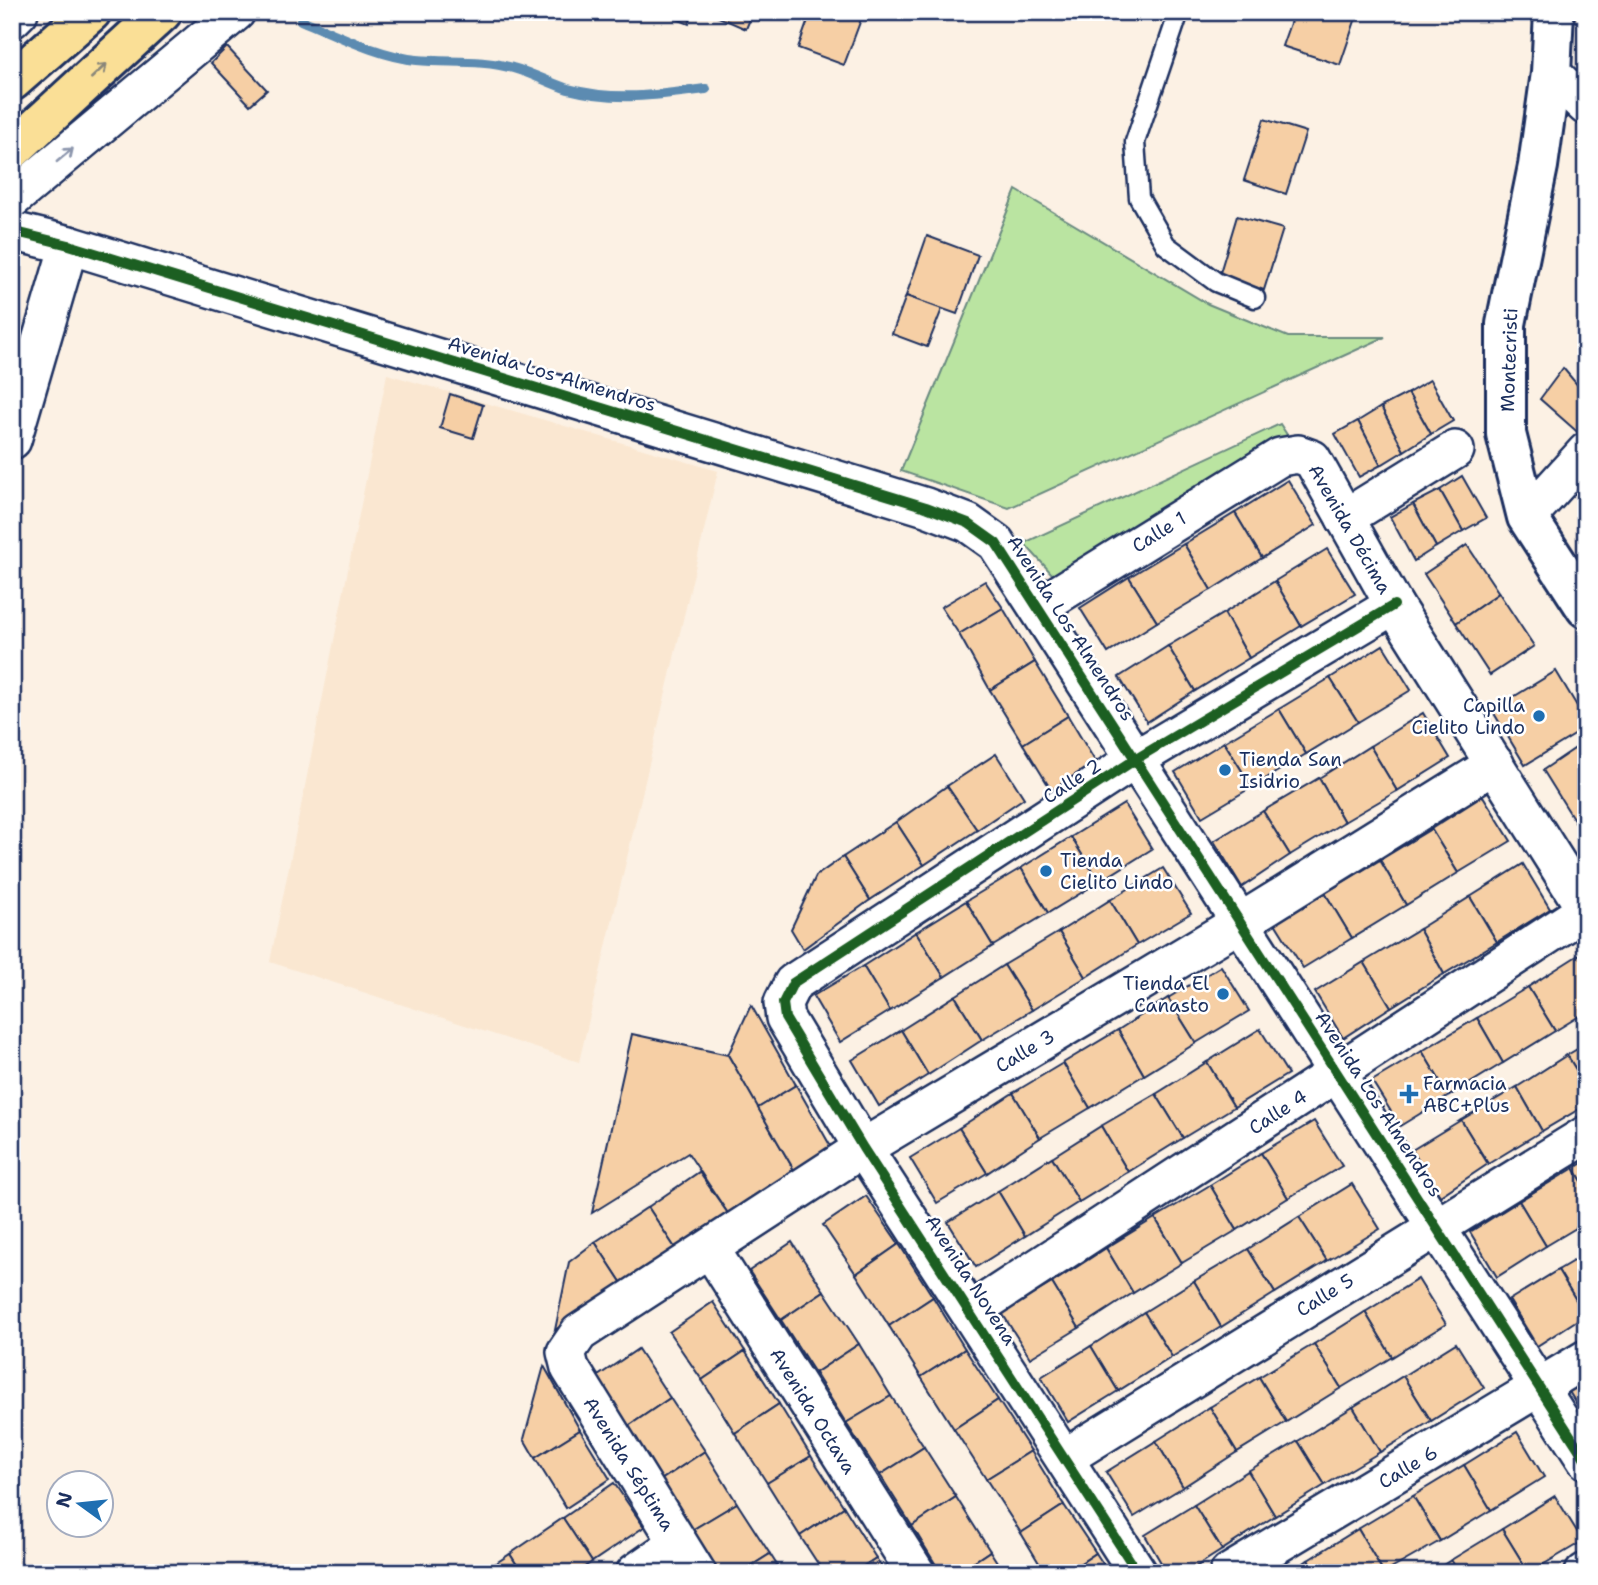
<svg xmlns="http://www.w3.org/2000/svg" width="1598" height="1585" font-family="'Shantell Sans',sans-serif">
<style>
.built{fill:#fae7d1}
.green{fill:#bae4a1;stroke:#6a8a80;stroke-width:2}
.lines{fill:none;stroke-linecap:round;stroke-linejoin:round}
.stream{stroke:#5c8bb1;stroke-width:10}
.building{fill:#f6cfa5;stroke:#1b2f5e;stroke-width:2}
.lane-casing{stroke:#1b2f5e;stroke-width:23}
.street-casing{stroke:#1b2f5e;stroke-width:42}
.secondary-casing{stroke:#1b2f5e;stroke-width:44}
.highway-casing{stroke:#1b2f5e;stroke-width:44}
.lane{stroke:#fff;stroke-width:18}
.street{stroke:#fff;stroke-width:37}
.secondary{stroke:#fff;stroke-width:38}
.highway{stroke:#fadf96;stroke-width:38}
.cycleway-casing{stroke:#fff;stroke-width:15}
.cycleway{stroke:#1b5e20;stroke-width:10}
.oneway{stroke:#8a877a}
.oneway2{stroke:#8d97ae}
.poi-dot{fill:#1f6fb2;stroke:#fff;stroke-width:2.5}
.labels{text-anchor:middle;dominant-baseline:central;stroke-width:5;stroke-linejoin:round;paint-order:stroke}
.street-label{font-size:19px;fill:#1b2f5e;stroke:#fff}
.poi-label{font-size:19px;fill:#1b2f5e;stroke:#fff;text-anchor:start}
</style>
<rect width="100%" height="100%" fill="#fcf1e4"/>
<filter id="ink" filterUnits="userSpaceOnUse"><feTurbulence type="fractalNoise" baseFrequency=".0143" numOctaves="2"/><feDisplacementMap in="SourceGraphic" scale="14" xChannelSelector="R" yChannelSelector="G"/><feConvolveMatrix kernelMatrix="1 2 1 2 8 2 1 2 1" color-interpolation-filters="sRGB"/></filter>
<g filter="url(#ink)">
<polygon class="built" points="387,374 718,471 579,1062 270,962"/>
<g class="green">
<polygon points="1016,190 1208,304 1288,337 1385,337 1009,508 901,471"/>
<polygon points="1280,424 1293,444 1061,584 1024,543"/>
</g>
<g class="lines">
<path class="stream" d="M301 20C338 35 378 56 417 60 449 63 482 59 513 68 532 73 549 83 568 89 618 102 656 95 706 89"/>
</g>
<g class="building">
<polygon points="660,12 693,12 689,24"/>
<polygon points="717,12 753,12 746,29 716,16"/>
<polygon points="811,12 863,14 844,65 798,48"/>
<polygon points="1294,12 1358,12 1340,65 1282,46"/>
<polygon points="227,47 267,90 250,105 211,63"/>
<polygon points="1264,119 1306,132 1286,194 1244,180"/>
<polygon points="1237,216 1283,229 1264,290 1219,276"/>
<polygon points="927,236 978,255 957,314 906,296"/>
<polygon points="906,296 942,309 927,347 892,334"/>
<polygon points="1563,368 1586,395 1583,437 1540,399"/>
<polygon points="1430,380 1453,421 1431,434 1408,393"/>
<polygon points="1408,393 1431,434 1404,451 1381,407"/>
<polygon points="450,394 483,405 473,438 440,428"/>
<polygon points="1381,407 1404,451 1381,465 1358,421"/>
<polygon points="1358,421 1381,465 1359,477 1335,434"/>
<polygon points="1462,476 1486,518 1463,531 1440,490"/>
<polygon points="1288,480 1316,525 1262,558 1235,513"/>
<polygon points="1440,490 1463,531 1436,547 1413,504"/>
<polygon points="1413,504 1436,547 1414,561 1390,517"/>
<polygon points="1235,513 1262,558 1211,590 1184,544"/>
<polygon points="1184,544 1211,590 1157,622 1129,577"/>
<polygon points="1467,545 1499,593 1456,623 1424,574"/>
<polygon points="1327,549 1355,594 1301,626 1275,581"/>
<polygon points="1129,577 1157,622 1108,653 1080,608"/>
<polygon points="985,581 1003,608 959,634 941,607"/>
<polygon points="1275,581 1301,626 1249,658 1224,613"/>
<polygon points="1499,593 1534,646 1490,675 1456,623"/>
<polygon points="1003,608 1035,662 990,690 959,634"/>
<polygon points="1224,613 1249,658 1195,691 1168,646"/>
<polygon points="1383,645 1411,690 1358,722 1330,678"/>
<polygon points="1168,646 1195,691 1147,722 1119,677"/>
<polygon points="1035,662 1068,716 1023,744 990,690"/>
<polygon points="1556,671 1586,721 1586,728 1525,765 1492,710"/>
<polygon points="1330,678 1358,722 1306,754 1279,709"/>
<polygon points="1279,709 1306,754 1252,787 1224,742"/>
<polygon points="1423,713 1450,758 1397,791 1370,746"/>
<polygon points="1068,716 1098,766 1053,793 1023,744"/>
<polygon points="1586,741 1586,817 1576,823 1543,770"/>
<polygon points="1224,742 1252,787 1202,817 1175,772"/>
<polygon points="1370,746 1397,791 1344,822 1319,778"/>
<polygon points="996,754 1024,798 977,830 947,786"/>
<polygon points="1319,778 1344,822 1290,855 1263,811"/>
<polygon points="947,786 977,830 924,865 896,822"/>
<polygon points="1483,796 1511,841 1458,873 1431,829"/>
<polygon points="1124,804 1152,849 1099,882 1071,837"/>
<polygon points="1263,811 1290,855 1242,887 1214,841"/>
<polygon points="896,822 924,865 870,900 843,857"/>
<polygon points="1431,829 1458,873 1406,905 1380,860"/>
<polygon points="1071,837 1099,882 1048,913 1021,868"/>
<polygon points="843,857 870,900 803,949 791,929 816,876"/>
<polygon points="1380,860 1406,905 1352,938 1325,893"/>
<polygon points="1523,864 1550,909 1497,942 1470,897"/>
<polygon points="1021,868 1048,913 993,946 966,901"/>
<polygon points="1163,868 1191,913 1137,945 1110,900"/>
<polygon points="1325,893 1352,938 1303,968 1275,923"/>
<polygon points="1470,897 1497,942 1444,974 1419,929"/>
<polygon points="1110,900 1137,945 1086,977 1059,932"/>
<polygon points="966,901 993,946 944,977 916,932"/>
<polygon points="1419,929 1444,974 1391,1007 1364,962"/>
<polygon points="916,932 944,977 890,1011 863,966"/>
<polygon points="1059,932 1086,977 1032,1010 1004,965"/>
<polygon points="1580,954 1586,963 1586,1012 1555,1031 1528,987"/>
<polygon points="1364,962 1391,1007 1343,1038 1315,992"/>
<polygon points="1004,965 1032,1010 982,1040 955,996"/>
<polygon points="863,966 890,1011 840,1042 813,996"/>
<polygon points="1221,966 1249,1011 1196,1043 1168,998"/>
<polygon points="1528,987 1555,1031 1503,1063 1477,1018"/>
<polygon points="955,996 982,1040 928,1075 901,1030"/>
<polygon points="1168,998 1196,1043 1144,1075 1118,1030"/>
<polygon points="751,1005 796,1085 758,1108 728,1055"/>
<polygon points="1477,1018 1503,1063 1449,1096 1422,1051"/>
<polygon points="1260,1029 1288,1074 1234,1107 1207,1062"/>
<polygon points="901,1030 928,1075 879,1106 852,1060"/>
<polygon points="1118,1030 1144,1075 1090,1108 1063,1063"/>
<polygon points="632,1034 728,1055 794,1170 729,1215 688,1153 592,1213"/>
<polygon points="1586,1044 1586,1086 1567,1055"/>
<polygon points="1422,1051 1449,1096 1400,1126 1372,1081"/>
<polygon points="1567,1055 1586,1086 1586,1105 1542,1131 1517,1087"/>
<polygon points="1207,1062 1234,1107 1183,1138 1156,1094"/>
<polygon points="1063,1063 1090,1108 1040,1138 1013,1093"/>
<polygon points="796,1085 831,1147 794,1170 758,1108"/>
<polygon points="1517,1087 1542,1131 1488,1164 1461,1120"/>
<polygon points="1013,1093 1040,1138 987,1173 959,1128"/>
<polygon points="1156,1094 1183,1138 1128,1172 1101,1126"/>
<polygon points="1461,1120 1488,1164 1440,1196 1412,1150"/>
<polygon points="1314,1121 1342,1166 1288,1198 1261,1153"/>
<polygon points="1101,1126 1128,1172 1079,1202 1052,1157"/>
<polygon points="959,1128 987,1173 937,1203 910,1158"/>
<polygon points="1261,1153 1288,1198 1237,1230 1210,1185"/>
<polygon points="1052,1157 1079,1202 1025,1236 998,1191"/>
<polygon points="1586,1161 1586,1188 1574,1168"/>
<polygon points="1574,1168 1586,1188 1586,1222 1546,1246 1519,1201"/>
<polygon points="699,1172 729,1215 677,1251 648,1207"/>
<polygon points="1352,1184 1380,1229 1327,1261 1299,1217"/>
<polygon points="1210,1185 1237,1230 1182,1263 1155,1218"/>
<polygon points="998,1191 1025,1236 976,1267 948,1222"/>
<polygon points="866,1196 899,1244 856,1274 823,1225"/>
<polygon points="1519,1201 1546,1246 1497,1277 1470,1232"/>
<polygon points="648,1207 677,1251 623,1285 595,1242"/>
<polygon points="1299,1217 1327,1261 1275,1293 1248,1249"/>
<polygon points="1155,1218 1182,1263 1133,1293 1106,1248"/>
<polygon points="595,1242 623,1285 555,1330 569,1262"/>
<polygon points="792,1242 824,1291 781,1320 749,1271"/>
<polygon points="899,1244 933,1297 889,1326 856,1274"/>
<polygon points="1106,1248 1133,1293 1079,1328 1052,1283"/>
<polygon points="1248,1249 1275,1293 1221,1327 1194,1281"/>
<polygon points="1585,1254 1586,1254 1585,1315 1558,1270"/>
<polygon points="1558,1270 1585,1315 1537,1346 1509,1300"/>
<polygon points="1418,1279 1446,1324 1392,1357 1365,1312"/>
<polygon points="1194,1281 1221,1327 1172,1357 1144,1312"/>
<polygon points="1052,1283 1079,1328 1030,1358 1002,1313"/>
<polygon points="824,1291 859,1344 815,1373 781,1320"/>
<polygon points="933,1297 965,1349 921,1377 889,1326"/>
<polygon points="713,1302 745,1351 702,1380 669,1332"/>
<polygon points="1144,1312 1172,1357 1118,1391 1091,1346"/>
<polygon points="1365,1312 1392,1357 1341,1388 1314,1344"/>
<polygon points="1456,1343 1484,1388 1431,1421 1403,1376"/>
<polygon points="859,1344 891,1396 846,1423 815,1373"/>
<polygon points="1314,1344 1341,1388 1286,1422 1259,1377"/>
<polygon points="1091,1346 1118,1391 1068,1422 1041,1377"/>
<polygon points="638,1349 670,1398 627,1427 595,1378"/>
<polygon points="965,1349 998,1400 954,1429 921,1377"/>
<polygon points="745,1351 779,1404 735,1433 702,1380"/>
<polygon points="544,1366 580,1430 535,1458 524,1439"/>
<polygon points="1403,1376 1431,1421 1380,1452 1353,1407"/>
<polygon points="1259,1377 1286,1422 1237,1452 1210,1407"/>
<polygon points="1586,1379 1586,1419 1568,1390"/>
<polygon points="891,1396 924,1447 880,1475 846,1423"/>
<polygon points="670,1398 705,1451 661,1480 627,1427"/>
<polygon points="998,1400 1031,1451 986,1479 954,1429"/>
<polygon points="779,1404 811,1456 767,1483 735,1433"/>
<polygon points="1210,1407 1237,1452 1183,1487 1156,1441"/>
<polygon points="1353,1407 1380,1452 1325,1485 1298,1441"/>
<polygon points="580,1430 610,1479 566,1508 535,1458"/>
<polygon points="1517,1432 1544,1477 1491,1510 1464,1465"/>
<polygon points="1156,1441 1183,1487 1134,1517 1106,1472"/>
<polygon points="1298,1441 1325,1485 1275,1516 1248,1471"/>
<polygon points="924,1447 956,1497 912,1526 880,1475"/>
<polygon points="705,1451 737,1503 692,1530 661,1480"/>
<polygon points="1031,1451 1064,1505 1021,1533 986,1479"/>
<polygon points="811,1456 844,1507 800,1536 767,1483"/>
<polygon points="1464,1465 1491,1510 1440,1541 1413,1496"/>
<polygon points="1248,1471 1275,1516 1222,1550 1194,1505"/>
<polygon points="614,1483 644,1527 592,1562 563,1518"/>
<polygon points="1413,1496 1440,1541 1384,1573 1358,1529"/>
<polygon points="1555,1496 1583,1541 1529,1573 1502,1529"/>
<polygon points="956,1497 990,1551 957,1573 941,1573 912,1526"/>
<polygon points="737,1503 770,1554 740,1573 720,1573 692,1530"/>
<polygon points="1064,1505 1096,1553 1066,1573 1045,1573 1021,1533"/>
<polygon points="1194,1505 1222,1550 1186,1573 1167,1573 1145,1535"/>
<polygon points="844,1507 876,1558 853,1573 824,1573 800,1536"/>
<polygon points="563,1518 592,1562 575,1573 522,1573 510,1554"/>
<polygon points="1358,1529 1384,1573 1316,1573 1308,1560"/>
<polygon points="1502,1529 1529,1573 1459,1573 1451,1560"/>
<polygon points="990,1551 1004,1573 957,1573"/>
<polygon points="1096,1553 1109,1573 1066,1573"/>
<polygon points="510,1554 522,1573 484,1573 484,1571"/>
<polygon points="770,1554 782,1573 740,1573"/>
<polygon points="876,1558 886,1573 853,1573"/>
<polygon points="1308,1560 1316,1573 1290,1573"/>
<polygon points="1451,1560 1459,1573 1431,1573"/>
</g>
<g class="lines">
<g class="lane-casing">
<polyline id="lane" points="1179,12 1135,142 1139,198 1166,245 1216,282 1255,298"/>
</g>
<g class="street-casing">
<g id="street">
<polyline points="12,19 19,12"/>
<polyline points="1551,73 1586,106"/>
<polyline points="12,199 236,12"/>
<polyline points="12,231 69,245 926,507 968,523 996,543 1586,1460"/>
<polyline points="12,440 69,245"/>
<polyline points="1527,517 1586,452"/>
<polyline points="1345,518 1455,450"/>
<polyline points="1038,607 1280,457 1298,454 1312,459 1394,605 1586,910"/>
<polyline points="711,1250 916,1573"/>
<polyline points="970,1312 1586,910"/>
<polyline points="1066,1457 1586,1135"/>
<polyline points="635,1573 678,1543"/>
<polyline points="697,1573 570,1368 566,1352 579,1333 863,1148 1241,922 1495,764"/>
<polyline points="1138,1573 863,1148 785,1018 783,1003 793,983 1136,759 1394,605"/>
<polyline points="1229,1573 1586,1359"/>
<polyline points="1584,1573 1586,1572"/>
</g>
</g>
<g class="secondary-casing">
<polyline id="secondary" points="1554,12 1551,73 1538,166 1506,324 1506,434 1527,517 1586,608"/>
</g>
<g class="highway-casing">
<g id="highway">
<polyline points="12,81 91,12"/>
<polyline points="12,150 162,12"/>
</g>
</g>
<use href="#lane" class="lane"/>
<use href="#street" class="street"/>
<use href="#secondary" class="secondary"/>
<use href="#highway" class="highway"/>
<g class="cycleway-casing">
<g id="cycleway">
<polyline points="12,231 69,245 926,507 968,523 996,543 1586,1460"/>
<polyline points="1138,1573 863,1148 785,1018 783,1003 793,983 1136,759 1394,605"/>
</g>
</g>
<use href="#cycleway" class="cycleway"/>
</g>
<defs><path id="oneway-shaft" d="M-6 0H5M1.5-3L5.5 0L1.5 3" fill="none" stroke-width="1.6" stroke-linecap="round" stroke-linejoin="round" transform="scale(1.75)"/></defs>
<use class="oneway" href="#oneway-shaft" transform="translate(99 71) rotate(-43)"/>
<use class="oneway2" href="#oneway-shaft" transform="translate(65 155) rotate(-40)"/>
</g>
<g class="poi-dot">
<circle cx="1539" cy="716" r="7"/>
<circle cx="1225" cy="770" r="7"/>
<circle cx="1046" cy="871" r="7"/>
<circle cx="1223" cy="994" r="7"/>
<path d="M1405.5 1083.5h7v7h7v7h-7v7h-7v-7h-7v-7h7z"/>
</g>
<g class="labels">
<g class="street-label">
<text transform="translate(1509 360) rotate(-88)">Montecristi</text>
<text transform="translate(552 374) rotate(17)">Avenida Los Almendros</text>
<text transform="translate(1350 529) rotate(60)">Avenida Décima</text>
<text transform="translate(1159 532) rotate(-32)">Calle 1</text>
<text transform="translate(1071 628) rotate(57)">Avenida Los Almendros</text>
<text transform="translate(1072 781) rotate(-33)">Calle 2</text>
<text transform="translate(1025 1051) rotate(-31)">Calle 3</text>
<text transform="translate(1379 1104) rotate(57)">Avenida Los Almendros</text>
<text transform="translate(1278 1112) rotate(-33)">Calle 4</text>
<text transform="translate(971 1280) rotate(57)">Avenida Novena</text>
<text transform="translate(1325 1295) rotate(-32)">Calle 5</text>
<text transform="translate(813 1411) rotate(58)">Avenida Octava</text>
<text transform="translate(629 1464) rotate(58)">Avenida Séptima</text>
<text transform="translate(1408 1467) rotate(-31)">Calle 6</text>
</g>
<g class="poi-label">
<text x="1525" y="705" text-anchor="end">Capilla<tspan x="1525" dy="22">Cielito Lindo</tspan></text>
<text x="1239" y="759">Tienda San<tspan x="1239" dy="22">Isidrio</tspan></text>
<text x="1060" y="860">Tienda<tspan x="1060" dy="22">Cielito Lindo</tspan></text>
<text x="1209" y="983" text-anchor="end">Tienda El<tspan x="1209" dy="22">Canasto</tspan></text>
<text x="1423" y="1083">Farmacia<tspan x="1423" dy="22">ABC+Plus</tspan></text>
</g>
</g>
<rect width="1598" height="1585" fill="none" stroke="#fff" stroke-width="42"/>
<rect x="21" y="21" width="1556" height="1543" fill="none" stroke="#1b2f5e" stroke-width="2.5" filter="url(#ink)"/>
<g transform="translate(80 1504) rotate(285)"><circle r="33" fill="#ffffff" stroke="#a4acbf" stroke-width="2"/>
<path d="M0-5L12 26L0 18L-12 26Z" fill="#1f6fb2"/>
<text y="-10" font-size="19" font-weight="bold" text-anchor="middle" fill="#1b2f5e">N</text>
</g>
</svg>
